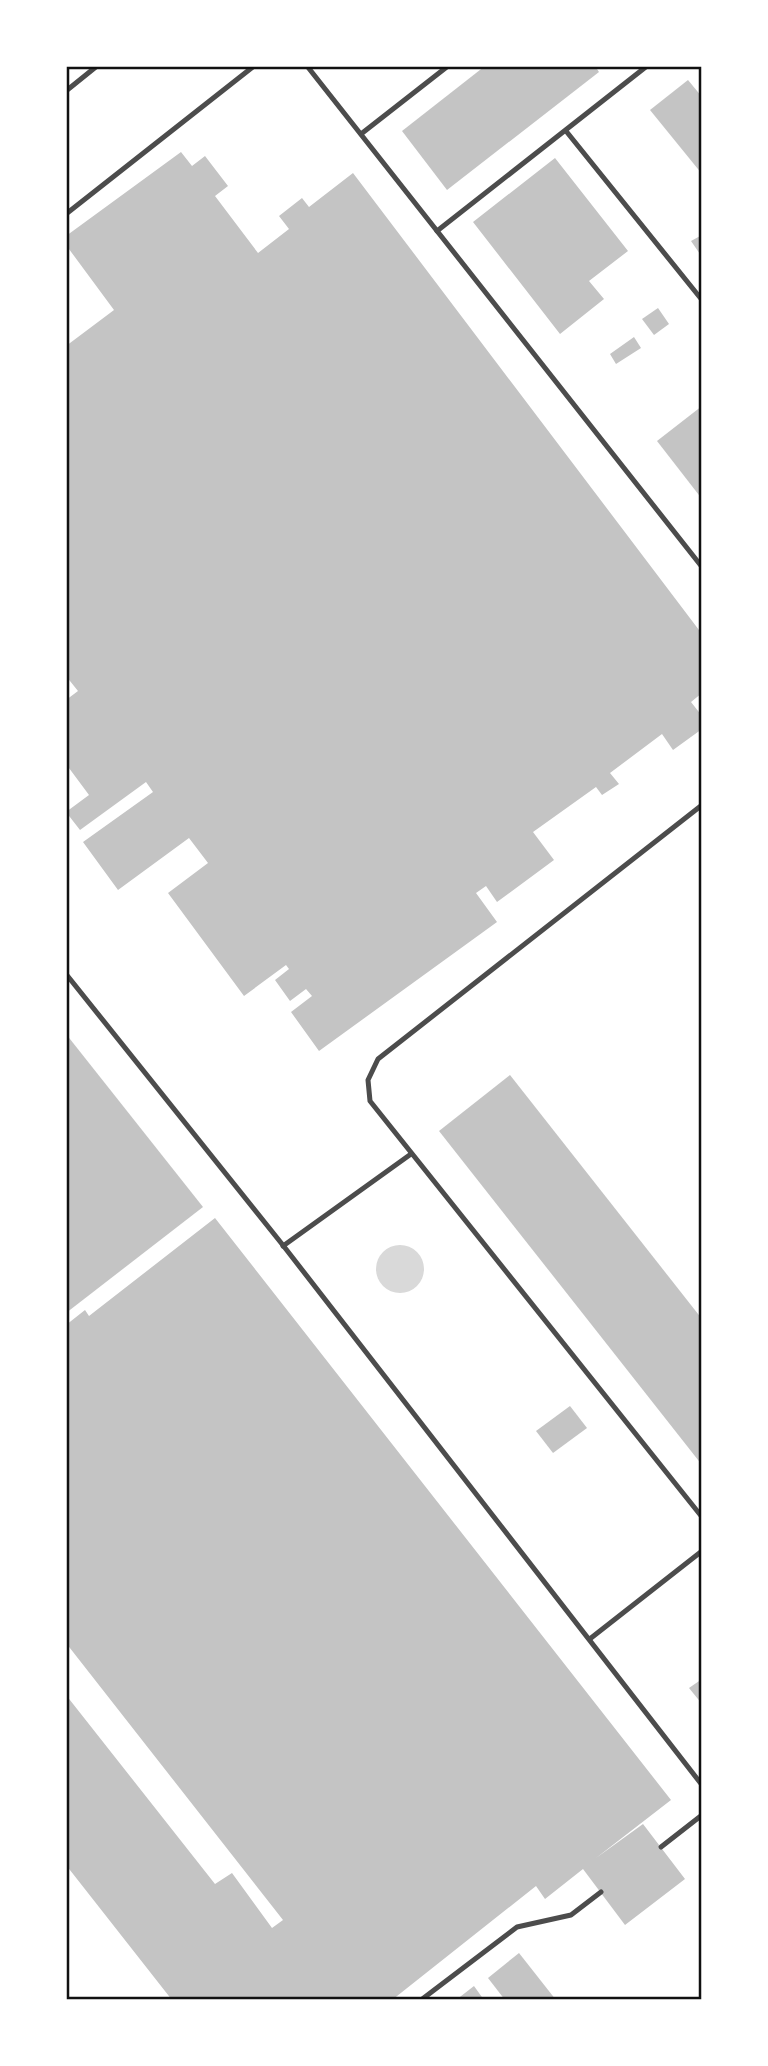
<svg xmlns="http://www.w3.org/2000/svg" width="768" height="2066" font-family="'PT Sans',sans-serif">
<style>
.water{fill:#d9d9d9}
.building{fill:#c4c4c4}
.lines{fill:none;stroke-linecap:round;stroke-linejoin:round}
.service{stroke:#4c4c4c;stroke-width:5}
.neatline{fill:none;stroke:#111;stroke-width:2.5}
</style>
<rect width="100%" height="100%" fill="#fff"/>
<circle class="water" cx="400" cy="1269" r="24"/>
<g class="building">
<polygon points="485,66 595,66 599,72 447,190 402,131"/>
<polygon points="688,80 702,97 702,174 650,110"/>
<polygon points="181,152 192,166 205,156 228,186 215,196 258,253 289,229 279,216 302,198 309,207 353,173 702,634 702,693 691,702 702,716 702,729 673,750 662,734 610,773 619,784 602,795 596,787 533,832 554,860 497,902 486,886 476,893 497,922 319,1051 291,1012 312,996 306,989 290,1001 275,980 289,969 286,965 244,996 168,893 208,863 189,838 118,890 83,842 153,792 146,782 80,830 66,812 89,795 66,764 66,700 78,691 66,676 66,346 114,310 66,245 66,236"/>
<polygon points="555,158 628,251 589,281 604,299 560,334 473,222"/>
<polygon points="702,235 702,257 691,241"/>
<polygon points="658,308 669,324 654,335 642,319"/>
<polygon points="634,337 641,348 616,364 610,354"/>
<polygon points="702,406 702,499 657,441"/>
<polygon points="66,1034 203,1207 66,1313"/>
<polygon points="510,1075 702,1319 702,1465 439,1131"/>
<polygon points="215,1218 671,1800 596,1858 643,1824 685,1879 625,1925 583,1869 545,1899 536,1886 392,2000 172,2000 66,1865 66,1695 215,1884 232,1873 272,1928 283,1920 66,1643 66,1325 85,1310 89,1316"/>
<polygon points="570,1406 587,1428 553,1453 536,1431"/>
<polygon points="702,1679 702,1704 689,1688"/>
<polygon points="519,1953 556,2000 505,2000 488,1978"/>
<polygon points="474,1986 484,2000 456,2000"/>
</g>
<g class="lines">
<g class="service">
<polyline points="307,66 702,567"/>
<polyline points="66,91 97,66"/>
<polyline points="566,131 702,300"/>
<polyline points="361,134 448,66"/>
<polyline points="66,214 254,66"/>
<polyline points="437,231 647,66"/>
<polyline points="702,805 378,1059 368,1080 370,1101 702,1517"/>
<polyline points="66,974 282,1244 702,1785"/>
<polyline points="283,1246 411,1154"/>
<polyline points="591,1638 702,1551"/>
<polyline points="661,1847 702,1815"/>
<polyline points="421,2000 517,1927 571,1915 601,1892"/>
</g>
</g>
<rect width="768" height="2066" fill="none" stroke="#ffffff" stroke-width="136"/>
<rect x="68" y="68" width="632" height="1930" class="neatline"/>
</svg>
